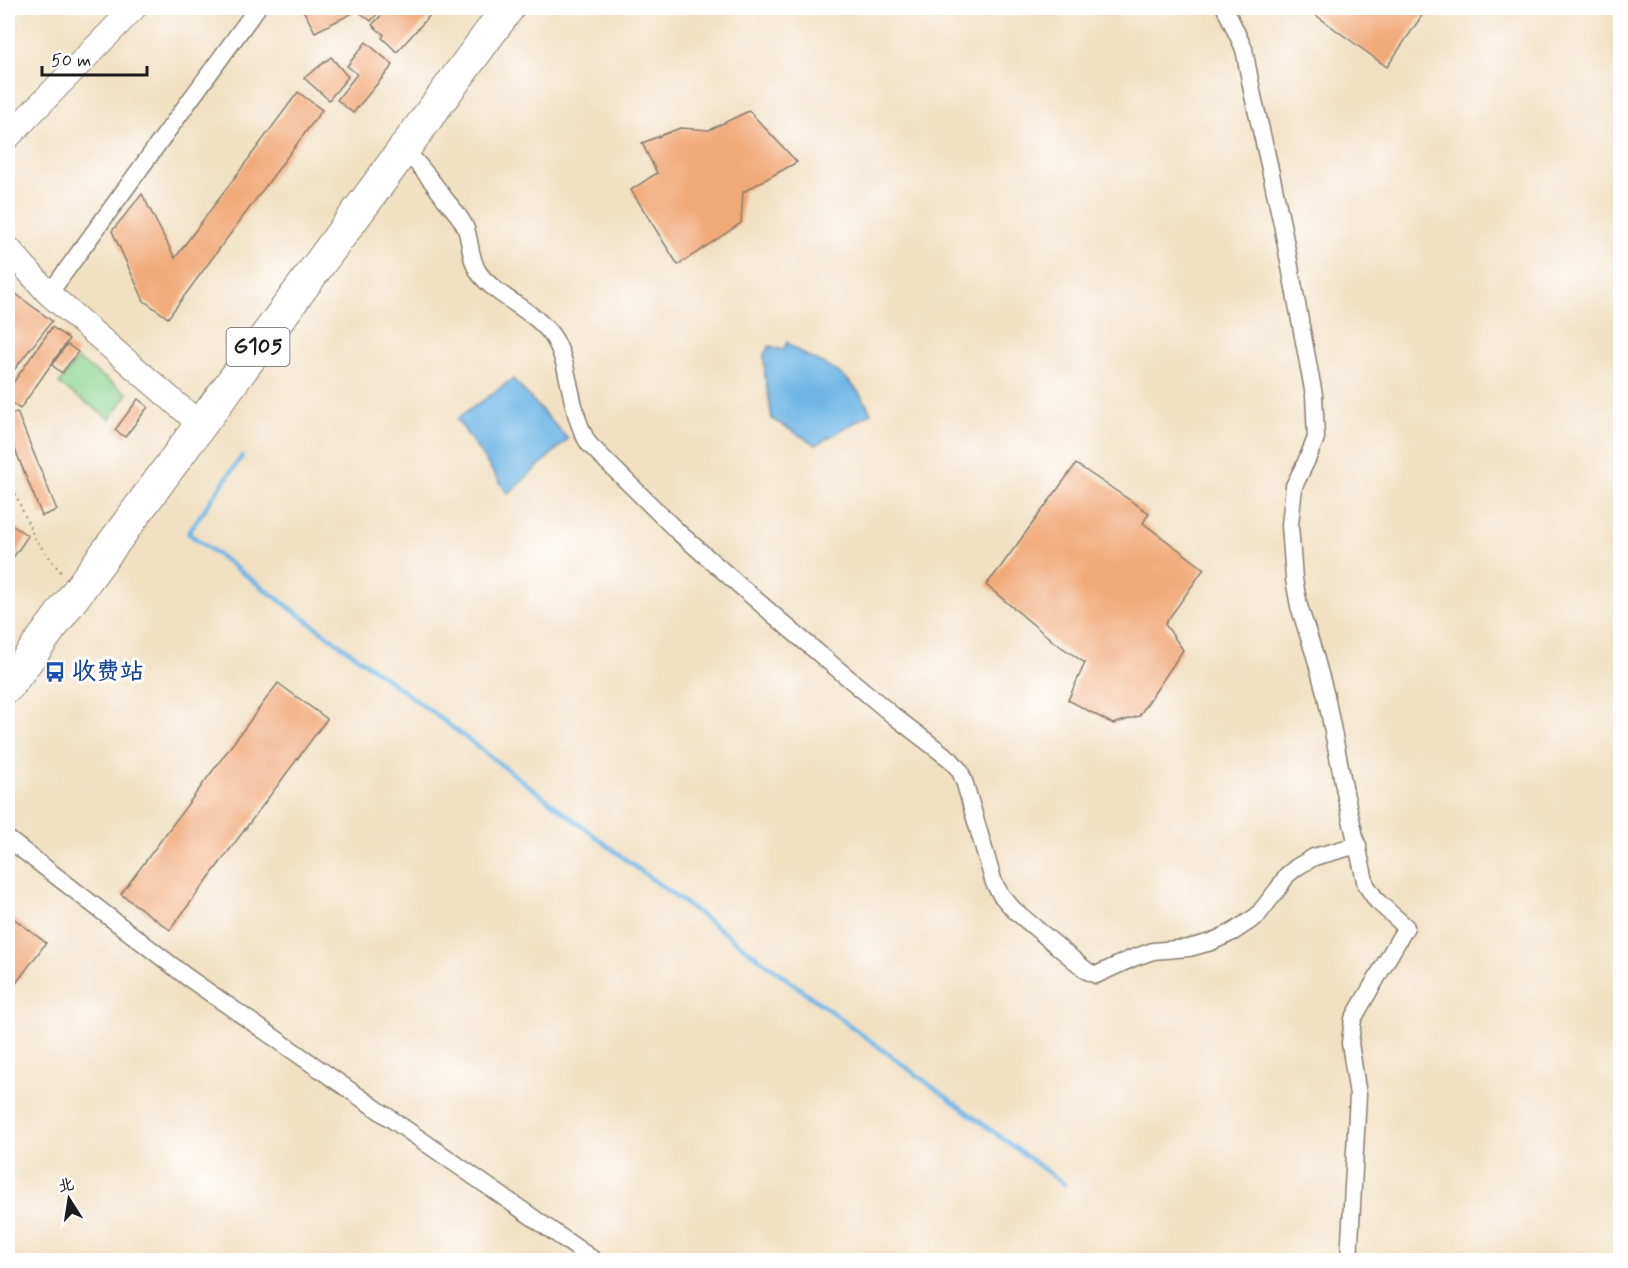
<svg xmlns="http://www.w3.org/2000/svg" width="1628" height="1268" font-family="Mynerve,'LXGW WenKai TC',sans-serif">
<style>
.green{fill:#8bd38e;stroke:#547855;stroke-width:1.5}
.water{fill:#6db5e5;stroke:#446880;stroke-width:1.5}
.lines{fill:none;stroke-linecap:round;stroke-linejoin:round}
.stream{stroke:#6db5e5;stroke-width:4.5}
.building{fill:#f1a978}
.street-casing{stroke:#867e6e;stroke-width:19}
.secondary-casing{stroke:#867e6e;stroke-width:26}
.highway-casing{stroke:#867e6e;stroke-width:34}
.path{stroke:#867e6e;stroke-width:2;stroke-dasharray:1.5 4.5;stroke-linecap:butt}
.street{stroke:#fff;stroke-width:16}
.secondary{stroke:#fff;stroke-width:24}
.highway{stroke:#fff;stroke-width:32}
.labels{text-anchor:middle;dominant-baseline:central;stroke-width:6;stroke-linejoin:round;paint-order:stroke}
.shield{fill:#fff;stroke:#606060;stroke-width:1.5}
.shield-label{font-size:22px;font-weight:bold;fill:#1c1c1c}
.transit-label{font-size:24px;font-weight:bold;fill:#164399;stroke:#fff;text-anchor:start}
</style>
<rect width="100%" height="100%" fill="#fff"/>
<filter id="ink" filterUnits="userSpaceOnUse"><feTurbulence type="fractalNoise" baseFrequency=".0167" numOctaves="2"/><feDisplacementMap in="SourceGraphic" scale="12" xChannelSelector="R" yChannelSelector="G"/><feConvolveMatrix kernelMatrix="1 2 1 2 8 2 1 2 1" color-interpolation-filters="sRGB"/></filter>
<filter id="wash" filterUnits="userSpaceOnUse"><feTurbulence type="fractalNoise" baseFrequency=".008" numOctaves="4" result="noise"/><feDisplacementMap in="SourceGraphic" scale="24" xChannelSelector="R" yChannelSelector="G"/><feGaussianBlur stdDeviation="1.35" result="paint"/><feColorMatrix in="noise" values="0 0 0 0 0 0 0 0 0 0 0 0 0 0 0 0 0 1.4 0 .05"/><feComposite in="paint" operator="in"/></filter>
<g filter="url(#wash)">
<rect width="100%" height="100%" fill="#f1e0c1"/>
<polygon class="green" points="77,359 128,394 110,419 59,384"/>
<g class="water">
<path d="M787 342C802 356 814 358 831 368 850 378 862 395 871 413L816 445 772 419 765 377 764 355 769 346 783 350Z"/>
<polygon points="513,379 568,439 508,494 457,419"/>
</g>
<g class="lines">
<polyline class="stream" points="242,456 188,533 436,715 625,859 1064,1184"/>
</g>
<g id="blocks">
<g class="building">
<polygon points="302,8 353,8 355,12 315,32"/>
<polygon points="356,8 382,8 371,21 355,9"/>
<polygon points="388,8 424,8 431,14 397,52 382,38 384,35 372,25"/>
<polygon points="1306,8 1427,8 1387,67"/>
<polygon points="366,42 393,65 353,113 337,100 357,74 347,66"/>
<polygon points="331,57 348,77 329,100 304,78"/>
<polygon points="298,92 322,110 168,318 144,301 112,231 142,194 175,258"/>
<polygon points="749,111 797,162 743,192 741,223 678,265 631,190 657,173 642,143 680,128 709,130"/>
<polygon points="8,288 52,321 14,370 8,365"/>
<polygon points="52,327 69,339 20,409 8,400 8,390"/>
<polygon points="67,344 78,352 62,373 52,365"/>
<polygon points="138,399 148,407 125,437 115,430"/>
<polygon points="17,412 57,510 42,516 8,432 8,416"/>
<polygon points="1076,464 1149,513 1143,523 1204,569 1165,624 1183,650 1139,716 1113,724 1068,700 1085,663 1054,642 986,585 999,569"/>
<polygon points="12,525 28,536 8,565 8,532"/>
<polygon points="278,683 327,719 170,930 121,894"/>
<polygon points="8,914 46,943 8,994"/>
</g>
</g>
</g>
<g filter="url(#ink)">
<use href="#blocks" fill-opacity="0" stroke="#867e6e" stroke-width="1.5"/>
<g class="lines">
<g class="street-casing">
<g id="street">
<polyline points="1225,8 1244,49 1253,96 1268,160 1282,224 1314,395 1316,438 1306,462 1294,486 1290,525 1294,579 1299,606 1315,656 1326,696 1346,797 1366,885 1377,901 1406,927 1353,1019 1350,1043 1358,1095 1349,1260"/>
<path d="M405 150C420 165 432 181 445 199 453 209 462 218 466 229 471 244 470 260 479 273 497 298 539 312 555 340 572 371 569 413 589 444L677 531 792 631 895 717 951 760 960 771 965 784 994 883 1001 895 1014 910 1087 971 1096 975 1133 958 1153 951 1189 948 1211 942 1233 932 1257 916 1278 889 1287 875 1297 867 1314 857 1358 845"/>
<polyline points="49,294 257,8"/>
<polyline points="8,839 187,977 594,1260"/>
</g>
</g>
<g class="secondary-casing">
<g id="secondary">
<polyline points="8,137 134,8"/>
<polyline points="8,248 49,294 201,425"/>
</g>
</g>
<g class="highway-casing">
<polyline id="highway" points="8,686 508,8"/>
</g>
<polyline class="path" points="8,477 35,539 63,575"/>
<use href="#street" class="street"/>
<use href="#secondary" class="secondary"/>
<use href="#highway" class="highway"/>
</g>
</g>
<defs>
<g id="bus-bare" transform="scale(1.62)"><path d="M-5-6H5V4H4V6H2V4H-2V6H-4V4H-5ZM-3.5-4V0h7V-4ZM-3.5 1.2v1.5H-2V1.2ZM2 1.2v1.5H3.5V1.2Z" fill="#1a4fb4" stroke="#fff" stroke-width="2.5" paint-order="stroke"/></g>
</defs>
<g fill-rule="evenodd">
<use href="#bus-bare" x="55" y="672"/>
</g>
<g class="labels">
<rect class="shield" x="226.5" y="328" width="63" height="38" rx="4.5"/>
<g class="shield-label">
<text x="258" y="347">G105</text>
</g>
<g class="transit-label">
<text x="72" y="672">收费站</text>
</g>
</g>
<rect width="1628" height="1268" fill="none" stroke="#fff" stroke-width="30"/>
<g transform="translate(69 1199) rotate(348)" stroke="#ffffff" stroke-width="4.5" paint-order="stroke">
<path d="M0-4.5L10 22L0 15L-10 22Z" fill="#1c1c1c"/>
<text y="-9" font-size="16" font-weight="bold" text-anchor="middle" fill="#1c1c1c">北</text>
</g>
<path d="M42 66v9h105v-9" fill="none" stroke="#1c1c1c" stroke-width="3"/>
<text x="51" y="66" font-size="18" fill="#1c1c1c" stroke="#ffffff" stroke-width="4.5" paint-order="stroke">50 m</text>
</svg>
